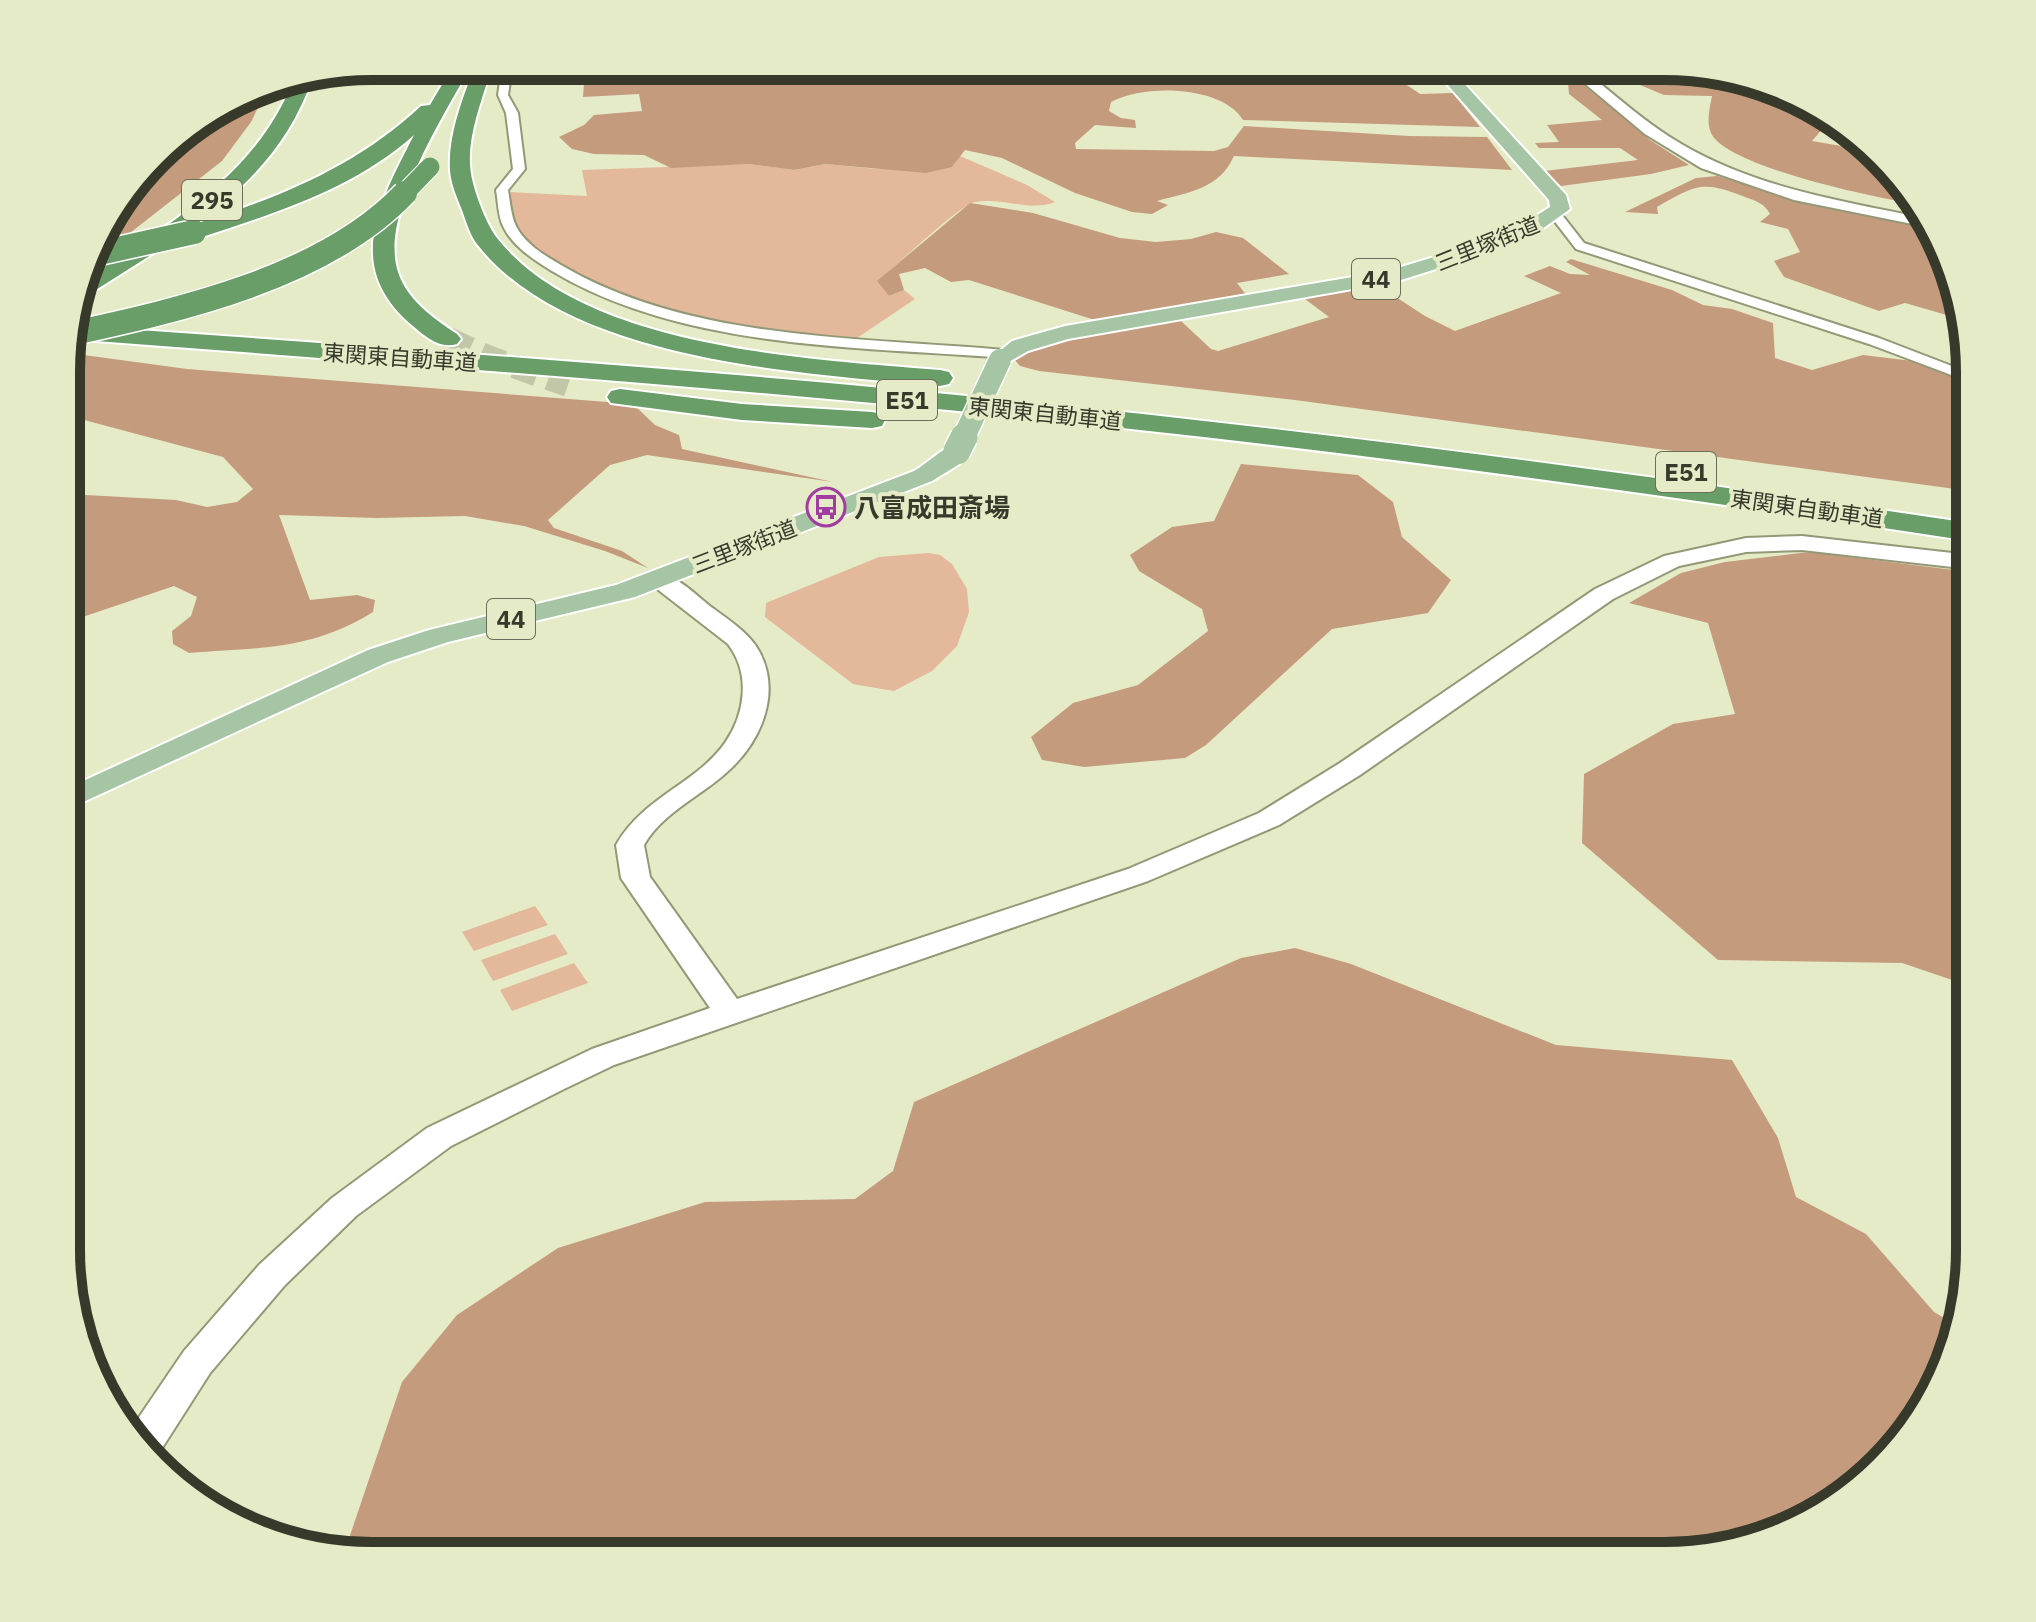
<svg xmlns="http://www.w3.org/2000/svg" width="2036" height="1622" font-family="'IBM Plex Sans','Noto Sans JP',sans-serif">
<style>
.green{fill:#e3b89b}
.forest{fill:#c59b7e}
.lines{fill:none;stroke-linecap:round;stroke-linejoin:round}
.highway-tunnel{stroke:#c2c7a8;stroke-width:24;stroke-dasharray:24 12;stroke-linecap:butt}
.street-casing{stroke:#939876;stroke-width:4}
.secondary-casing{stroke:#939876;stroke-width:4}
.primary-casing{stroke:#fff;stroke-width:4}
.highway-casing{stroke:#fff;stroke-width:4}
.street{fill:#fff;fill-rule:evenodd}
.secondary{fill:#fff;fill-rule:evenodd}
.primary{fill:#a5c5a5;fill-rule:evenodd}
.highway{fill:#699e69;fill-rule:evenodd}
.primary-bridge-far1-casing{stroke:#fff;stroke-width:25;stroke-linecap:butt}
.primary-bridge-casing{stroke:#fff;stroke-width:30;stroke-linecap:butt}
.highway-bridge-far1-casing{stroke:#fff;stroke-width:21;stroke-linecap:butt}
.highway-bridge-casing{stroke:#fff;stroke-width:27;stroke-linecap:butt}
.primary-bridge-far1{stroke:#a5c5a5;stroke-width:22}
.primary-bridge{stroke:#a5c5a5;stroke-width:27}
.highway-bridge-far1{stroke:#699e69;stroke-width:19}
.highway-bridge{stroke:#699e69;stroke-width:24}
.labels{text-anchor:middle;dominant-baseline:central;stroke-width:8;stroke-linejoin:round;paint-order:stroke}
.far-street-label{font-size:22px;fill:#37392b;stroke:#e5ebc7}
.shield{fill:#e5ebc7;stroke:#6b6e5a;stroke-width:2}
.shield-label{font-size:24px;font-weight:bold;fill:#37392b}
.poi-label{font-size:26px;font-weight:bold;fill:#37392b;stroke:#e5ebc7;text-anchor:start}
.rim{fill:none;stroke:#37392b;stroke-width:10}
</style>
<rect width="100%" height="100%" fill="#e5ebc7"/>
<g class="green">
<path d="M960 156 1027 185 1055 202C1031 212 1001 197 975 202 959 205 895 267 878 281L889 296 904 290 915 299 854 340 765 331 690 317 640 303 581 278 532 248 513 224 508 192 587 196 582 170 749 164 794 170 825 164 877 169 952 167Z"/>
<polygon points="928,553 940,555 952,564 967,589 969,612 957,646 932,671 894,691 853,684 765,617 766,603 879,557"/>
<polygon points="535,906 548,925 474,951 462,932"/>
<polygon points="555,934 568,954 493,981 481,960"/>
<polygon points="574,963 588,983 512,1011 500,990"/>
</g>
<g class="forest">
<path d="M615 66H1372L1381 81 1404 83 1420 94 1453 93 1480 127 1243 120C1222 85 1143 84 1111 102L1109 111 1121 118 1135 120 1136 128 1095 125 1075 143 1076 149 1214 151 1228 147 1244 126 1409 136 1487 137 1512 170 1234 156C1219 189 1190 192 1157 201L1168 205 1152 214 1132 212 1075 193 1002 158 965 150 952 167 926 173 825 164 794 170 749 164 671 168 644 155 594 154 572 149 559 137 584 125 594 115 642 111 639 94 583 97 584 83 591 79 587 74Z"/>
<path d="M1621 67H1683L1780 89 1830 120 1812 141 1847 147 1867 144 1912 203C1876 198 1725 166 1711 133 1706 122 1710 106 1712 96L1664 95 1640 85Z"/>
<polygon points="1567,71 1650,140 1689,165 1651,174 1561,186 1544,171 1638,160 1620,148 1539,148 1535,143 1559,142 1547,125 1602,120 1569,94"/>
<polygon points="269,85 251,122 222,161 121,240 101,236 107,220 171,142"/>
<path d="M1717 176 1804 201 1931 228 1939 237 1957 318 1905 303 1879 311 1784 277 1774 261 1800 252 1788 229 1760 222 1770 214C1764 203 1756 201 1745 197 1702 180 1696 185 1657 207L1658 214 1625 212 1696 178Z"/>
<polygon points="970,203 1033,213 1120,238 1156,242 1191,239 1216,232 1243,238 1289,274 1237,283 1248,297 1101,322 969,280 951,282 925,268 899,274 904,290 889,296 877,281"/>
<polygon points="1571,259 1672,290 1703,305 1732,309 1773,323 1775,358 1812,370 1863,355 1921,362 1970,380 1970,491 1295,400 1039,371 1020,366 1014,359 1040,344 1172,319 1181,321 1211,349 1218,351 1329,317 1301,296 1376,284 1425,316 1455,331 1561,293 1524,276 1550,266 1570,274 1590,275 1566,262"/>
<path d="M69 353 187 369 633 404 655 425 679 435 682 449 833 482 647 455 610 465 548 520 554 528 622 551 648 568 605 551 524 526 465 516 377 518 279 515 310 600 357 595 375 600 373 612C310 651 261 647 189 653L173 644 172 631 191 616 197 597 174 586 68 622V494L176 500 207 507 237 502 253 489 223 457 69 416Z"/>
<polygon points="1241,464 1358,475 1393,502 1402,537 1451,580 1428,613 1332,629 1206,745 1185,758 1084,767 1042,760 1031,737 1073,703 1138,685 1208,631 1202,609 1139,571 1130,555 1172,527 1214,521"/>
<polygon points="1809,552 1970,572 1970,986 1902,963 1718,960 1582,843 1584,774 1673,724 1735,714 1708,623 1629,603 1681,573 1725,562"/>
<polygon points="1295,948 1351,964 1556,1045 1732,1060 1778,1138 1796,1197 1866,1234 1934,1312 1956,1325 1946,1367 1894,1452 1781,1532 1664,1556 344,1553 402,1382 457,1315 558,1248 705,1202 855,1199 893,1171 914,1102 1241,958"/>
</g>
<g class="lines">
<polyline class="highway-tunnel" points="448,339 490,358 568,385"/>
<g class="street-casing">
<g id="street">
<path d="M505 78 510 81 508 95 518 113 525 169 508 190C510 201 511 216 516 226 525 244 544 255 561 265 690 341 859 337 1005 350L1012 354 1005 358C856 346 684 350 552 271 534 260 512 246 503 226 498 216 498 201 496 190L513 169 506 113 498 95 500 81Z"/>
<polygon points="1551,211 1559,211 1584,243 1879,338 1970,373 1970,382 1869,344 1576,249 1549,214"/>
</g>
</g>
<g class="secondary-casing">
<g id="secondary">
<polygon points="508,66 522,66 510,84 500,84 498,81"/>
<path d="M1565 67H1580C1614 94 1646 124 1683 145 1757 188 1841 201 1924 218L1932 228 1794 200 1701 168 1645 134Z"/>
<path d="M1802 536 1970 555V569L1802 550 1746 552 1679 566 1613 599 1360 775 1279 825 1148 881 614 1065 564 1089 451 1146 356 1216 285 1285 210 1373 157 1456 153 1457 131 1429 184 1351 259 1265 332 1198 427 1128 592 1049 710 1008 621 878 616 845C643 797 696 784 725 743 745 714 751 674 728 644L652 585 648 580 652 575C673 569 697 597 714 609 730 621 749 633 759 651 782 693 761 742 727 772 701 796 662 813 644 845L650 877 737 999 1128 869 1259 813 1340 763 1595 589 1664 556 1746 538Z"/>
</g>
</g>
<g class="primary-casing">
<g id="primary">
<polygon points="1432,67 1449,67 1566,195 1570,209 1542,229 1461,261 1398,281 1068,339 1028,351 1000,367 992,365 989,360 1012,341 1065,326 1388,271 1447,253 1528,221 1550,207 1549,200"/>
<path d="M957 444 966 446 969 451 958 465 932 481 635 597 448 642 388 662 68 809V788L368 650 429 630 616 585 914 471C928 463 943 447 957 444Z"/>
</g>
</g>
<g class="highway-casing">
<g id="highway">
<path d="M453 66H471C444 115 379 216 398 272 407 300 433 318 457 334L461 339 457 344C439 349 426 337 413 326 342 267 380 202 414 135 355 188 276 213 202 237L194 239 184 234 91 293 81 295C83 289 84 282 87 277 92 269 161 230 176 219 228 181 270 140 294 79L313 77C290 142 252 182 198 223 281 197 357 166 421 106L430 105Z"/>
<path d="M480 70 489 76C479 109 463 148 473 183 477 199 487 225 497 238 584 349 809 359 940 370L949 372 953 378 949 384 940 386C801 373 569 362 477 244 470 235 466 221 462 210 457 197 451 185 450 170 448 138 460 106 471 76Z"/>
<path d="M71 325C387 348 703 369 1018 401 1336 433 1653 476 1970 523V541C1653 493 1336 449 1017 417 702 385 385 363 69 339Z"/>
<polygon points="620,389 742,404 872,412 882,414 885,420 882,426 872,428 742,420 611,403 607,397 611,391"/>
</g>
</g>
<use href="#street" class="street"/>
<use href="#secondary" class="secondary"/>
<use href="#primary" class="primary"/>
<use href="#highway" class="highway"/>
<g class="primary-bridge-far1-casing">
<polyline id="primary-bridge-far1" points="963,439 1000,360"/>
</g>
<g class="primary-bridge-casing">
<polyline id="primary-bridge" points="957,451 964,437"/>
</g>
<g class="highway-bridge-far1-casing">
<polyline id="highway-bridge-far1" points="403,195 430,167"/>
</g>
<g class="highway-bridge-casing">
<g id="highway-bridge">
<polyline points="95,254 194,232"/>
<path d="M69 334C180 310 324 278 405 193"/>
</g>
</g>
<use href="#primary-bridge-far1" class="primary-bridge-far1"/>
<use href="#primary-bridge" class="primary-bridge"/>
<use href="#highway-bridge-far1" class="highway-bridge-far1"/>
<use href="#highway-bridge" class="highway-bridge"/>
</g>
<defs>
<g id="bus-ring" transform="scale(2)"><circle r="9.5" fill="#e5ebc7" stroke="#a13ca1" stroke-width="1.5"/><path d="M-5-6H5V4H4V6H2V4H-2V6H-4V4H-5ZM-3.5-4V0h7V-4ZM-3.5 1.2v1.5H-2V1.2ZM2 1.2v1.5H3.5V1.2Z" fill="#a13ca1"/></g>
</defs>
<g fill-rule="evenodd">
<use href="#bus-ring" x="826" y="507"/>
</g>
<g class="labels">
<g class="far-street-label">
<text transform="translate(1487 243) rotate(-22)">三里塚街道</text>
<text transform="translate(400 357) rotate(4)">東関東自動車道</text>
<text transform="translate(1045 413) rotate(6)">東関東自動車道</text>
<text transform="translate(1807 508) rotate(8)">東関東自動車道</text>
<text transform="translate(744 546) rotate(-21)">三里塚街道</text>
</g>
<g class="shield">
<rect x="182" y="180" width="60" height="40" rx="6"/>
<rect x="1352" y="259" width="48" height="40" rx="6"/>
<rect x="877" y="380" width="60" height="40" rx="6"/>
<rect x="1656" y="452" width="60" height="40" rx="6"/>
<rect x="487" y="599" width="48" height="40" rx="6"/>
</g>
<g class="shield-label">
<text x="212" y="200">295</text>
<text x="1376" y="279">44</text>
<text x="907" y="400">E51</text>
<text x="1686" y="472">E51</text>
<text x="511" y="619">44</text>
</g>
<g class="poi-label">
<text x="854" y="507">八富成田斎場</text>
</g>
</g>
<path d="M0 0H2036V1622H0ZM372 80H1664A292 292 0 0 1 1956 372V1250A292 292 0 0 1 1664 1542H372A292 292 0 0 1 80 1250V372A292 292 0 0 1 372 80Z" fill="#e5ebc7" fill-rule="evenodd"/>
<path class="rim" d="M372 80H1664A292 292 0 0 1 1956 372V1250A292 292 0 0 1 1664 1542H372A292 292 0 0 1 80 1250V372A292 292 0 0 1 372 80Z"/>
</svg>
